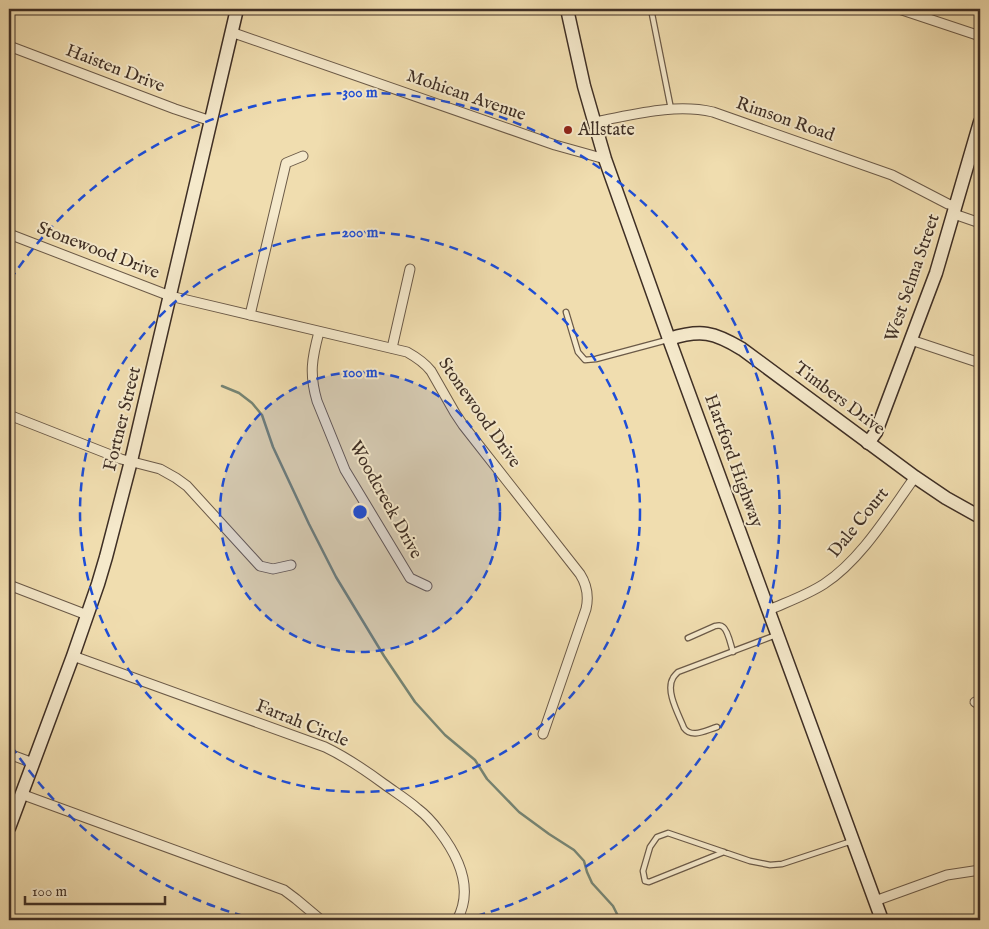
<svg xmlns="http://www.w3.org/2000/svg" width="989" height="929" font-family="'IM FELL English',serif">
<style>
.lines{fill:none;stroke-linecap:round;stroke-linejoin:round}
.stream{stroke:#768473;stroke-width:2.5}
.lane-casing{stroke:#6b5a48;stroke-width:7}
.street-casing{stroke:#6b5a48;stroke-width:11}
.secondary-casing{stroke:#3f2f25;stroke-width:15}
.lane{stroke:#f5e9cb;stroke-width:4.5}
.street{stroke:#f5e9cb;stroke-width:9}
.secondary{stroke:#f5e9cb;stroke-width:12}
.ring{fill:none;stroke:#1d4ed8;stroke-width:2.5;stroke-dasharray:9 6}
.poi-dot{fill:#8f2418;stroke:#f5e9cb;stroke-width:2}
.labels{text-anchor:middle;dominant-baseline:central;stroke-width:4;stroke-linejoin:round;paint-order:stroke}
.street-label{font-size:18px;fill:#3f2f25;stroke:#f5e9cb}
.poi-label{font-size:18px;fill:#3f2f25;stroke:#f5e9cb;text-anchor:start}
.centre{fill:#1d4ed8;stroke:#f5e9cb;stroke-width:2.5}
.ring-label{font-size:15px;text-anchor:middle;font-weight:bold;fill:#1d4ed8;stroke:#f5e9cb;stroke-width:4;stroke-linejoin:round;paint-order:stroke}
</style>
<rect width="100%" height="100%" fill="#f0ddaf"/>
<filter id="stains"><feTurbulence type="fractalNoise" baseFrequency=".004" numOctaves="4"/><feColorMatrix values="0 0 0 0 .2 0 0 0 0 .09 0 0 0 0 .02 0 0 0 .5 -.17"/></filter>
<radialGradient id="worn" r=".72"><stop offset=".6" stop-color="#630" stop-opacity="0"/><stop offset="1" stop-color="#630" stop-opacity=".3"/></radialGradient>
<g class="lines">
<polyline class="stream" points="222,386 239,393 252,403 262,415 273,447 309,524 336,577 384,656 415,702 445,735 475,760 487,779 519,812 549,834 574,850 584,861 587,872 592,883 613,906 620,920"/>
<g class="lane-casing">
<g id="lane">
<polyline points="651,9 671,109"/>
<polyline points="566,312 578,352 585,360 596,359 667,340"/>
<path d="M688 638 715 626C718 626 720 624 723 627 728 630 731 646 733 652"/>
<path d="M717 727C706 730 692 739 684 728 679 715 665 691 673 678 674 676 676 674 678 672L776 635"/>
<polyline points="724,852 649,882 645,881 643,871 650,847 657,837 668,833 750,861 770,865 782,864 852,841"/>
</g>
</g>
<g class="street-casing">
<g id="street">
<polyline points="899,9 980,36"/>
<polyline points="231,32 555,145 605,159"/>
<polyline points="9,46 175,109 211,121"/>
<path d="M594 122C633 115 674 103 713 112L892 175 948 204 956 206"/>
<polyline points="954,214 980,223"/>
<path d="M9 234 170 296 407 352C416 357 424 362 431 371L455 413 463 425 580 574C587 585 589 596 586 609L543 734"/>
<polyline points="250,315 286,163 303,156"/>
<path d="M319 332C312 358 309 374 317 401L345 470 410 578 427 586"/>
<polyline points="911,340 980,363"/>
<polyline points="392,348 410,269"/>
<polyline points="9,415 121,459 160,469 176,478 187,486 260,566 273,569 291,565"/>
<polyline points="9,585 87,615"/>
<path d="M769 610C787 602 807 595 824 584 861 560 889 513 915 477"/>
<path d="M73 656 325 747C346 757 365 770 384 784 395 792 408 800 418 809 426 815 433 823 439 831 459 857 474 889 457 920"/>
<polyline points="975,702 980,705"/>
<polyline points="9,754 33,763"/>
<polyline points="21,794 284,890 296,899 321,920"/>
<polyline points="875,901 947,875 980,870"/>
</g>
</g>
<g class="secondary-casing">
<g id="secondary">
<polyline points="567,9 584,86 605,159 669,339 882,920"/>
<path d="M669 339C701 329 714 332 742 349L915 477 946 498 980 517"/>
<polyline points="868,443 876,432 936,273 980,122"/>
<polyline points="9,828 73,656 98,584 106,557 131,461 237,9"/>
</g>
</g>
<use href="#lane" class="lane"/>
<use href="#street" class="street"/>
<use href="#secondary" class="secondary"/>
</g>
<circle cx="360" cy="512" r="140" fill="#1d4ed8" fill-opacity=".12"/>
<g class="ring">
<circle cx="360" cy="512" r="140"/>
<circle cx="360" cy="512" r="280"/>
<path d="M258 920A420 420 0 0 1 10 744M10 280A420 420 0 1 1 462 920"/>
</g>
<circle class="poi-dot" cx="568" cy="130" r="5"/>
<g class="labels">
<g class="street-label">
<text transform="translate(115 69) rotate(21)">Haisten Drive</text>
<text transform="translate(466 96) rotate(19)">Mohican Avenue</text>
<text transform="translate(785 120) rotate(19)">Rimson Road</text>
<text transform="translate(98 251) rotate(21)">Stonewood Drive</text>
<text transform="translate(913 278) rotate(-71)">West Selma Street</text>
<text transform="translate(839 399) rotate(37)">Timbers Drive</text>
<text transform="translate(479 413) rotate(55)">Stonewood Drive</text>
<text transform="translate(123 419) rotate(-76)">Fortner Street</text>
<text transform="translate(733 461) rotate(70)">Hartford Highway</text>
<text transform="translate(385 500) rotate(61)">Woodcreek Drive</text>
<text transform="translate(859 523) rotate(-51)">Dale Court</text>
<text transform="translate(302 724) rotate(22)">Farrah Circle</text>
</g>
<g class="poi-label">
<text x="578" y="130">Allstate</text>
</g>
</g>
<circle cx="360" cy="512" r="8" class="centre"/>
<g class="ring-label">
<text x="360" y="97">300 m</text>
<text x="360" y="237">200 m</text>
<text x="360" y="377">100 m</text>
</g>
<rect width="989" height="929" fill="none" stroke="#f0ddaf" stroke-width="30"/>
<rect x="10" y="10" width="969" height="909" fill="none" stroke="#3f2f25" stroke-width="2.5"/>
<rect x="15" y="15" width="959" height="899" fill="none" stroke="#3f2f25"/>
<path d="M25 896v8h140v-8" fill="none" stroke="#3f2f25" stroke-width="2.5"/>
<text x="32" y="896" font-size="15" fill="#3f2f25" stroke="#f5e9cb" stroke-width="4" paint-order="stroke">100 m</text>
<rect width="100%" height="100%" filter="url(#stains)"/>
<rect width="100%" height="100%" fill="url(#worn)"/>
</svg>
